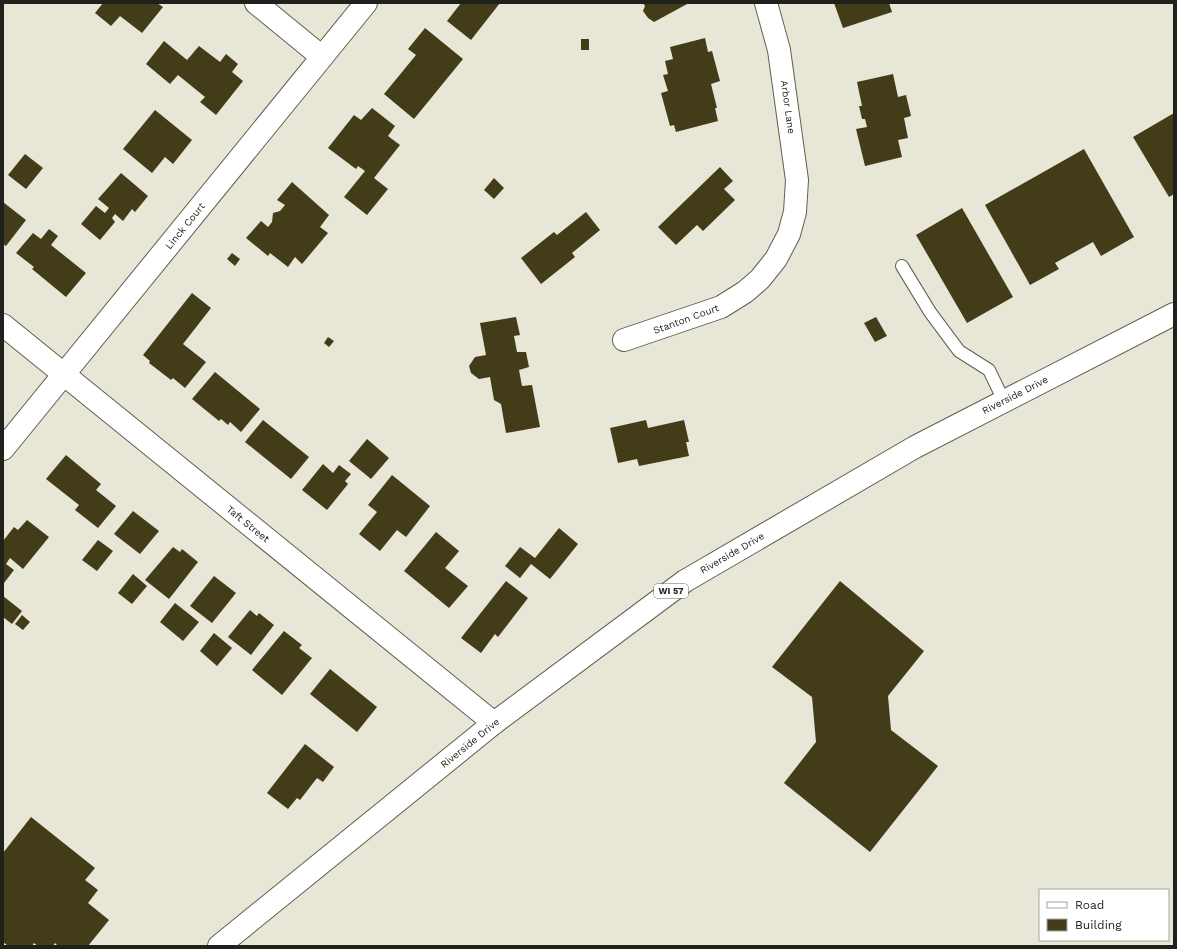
<svg xmlns="http://www.w3.org/2000/svg" width="1177" height="949" font-family="'Work Sans',sans-serif">
<style>
.building{fill:#423c18}
.lines{fill:none;stroke-linecap:round;stroke-linejoin:round}
.lane-casing{stroke:#615f51;stroke-width:14}
.street-casing{stroke:#615f51;stroke-width:24}
.primary-casing{stroke:#615f51;stroke-width:24}
.lane{stroke:#fff;stroke-width:12}
.street{stroke:#fff;stroke-width:22}
.primary{stroke:#fff;stroke-width:22}
.labels{text-anchor:middle;dominant-baseline:central;stroke-width:4;stroke-linejoin:round;paint-order:stroke}
.shield{fill:#fff;stroke:#64645f;stroke-width:1}
.shield-label{font-size:9px;font-weight:bold;fill:#21211b}
.street-label{font-size:10px;fill:#21211b;stroke:#fff}
</style>
<rect width="100%" height="100%" fill="#e8e6d6"/>
<g class="building">
<polygon points="103,3 157,3 163,7 142,33 120,16 111,26 95,13"/>
<polygon points="461,3 500,3 471,40 447,21"/>
<polygon points="643,3 689,3 654,22 648,18 643,11 645,6"/>
<polygon points="834,3 889,3 892,12 843,28"/>
<polygon points="425,28 463,59 414,119 384,94 416,55 408,49"/>
<polygon points="705,38 708,52 712,51 720,81 711,84 717,108 715,108 718,121 676,132 674,125 670,126 661,93 668,91 663,75 668,74 665,61 673,59 670,47"/>
<rect x="581" y="39" width="8" height="11"/>
<polygon points="164,41 187,60 199,46 220,62 226,54 238,64 232,72 243,81 216,115 200,102 205,97 178,75 170,84 146,64"/>
<polygon points="893,74 898,97 906,95 911,116 904,118 908,138 898,140 902,157 865,166 856,129 867,127 865,119 862,119 859,106 862,106 857,82"/>
<polygon points="372,108 395,126 388,136 400,145 374,178 388,189 367,215 344,197 365,171 358,166 356,169 328,148 354,115 361,120"/>
<polygon points="155,110 192,140 173,164 165,157 152,173 123,149"/>
<polygon points="1174,113 1174,194 1169,197 1133,137"/>
<polygon points="1084,149 1134,237 1101,256 1093,242 1055,263 1059,269 1030,285 985,205"/>
<polygon points="25,154 43,168 26,189 8,175"/>
<polygon points="720,167 733,181 724,189 735,200 703,231 697,225 676,245 658,227"/>
<polygon points="121,173 148,196 135,212 132,209 123,221 115,214 112,218 115,222 100,240 81,224 96,206 105,213 109,208 98,199"/>
<polygon points="494,178 504,188 494,199 484,190"/>
<polygon points="292,182 329,215 320,227 328,233 302,264 295,257 288,267 270,253 268,256 246,238 261,221 268,227 272,222 273,213 280,211 285,205 277,200"/>
<polygon points="3,202 26,220 6,246 3,244"/>
<polygon points="962,208 1013,297 967,323 916,235"/>
<polygon points="586,212 600,230 572,253 575,257 541,284 521,258 554,232 557,235"/>
<polygon points="49,229 58,236 51,245 86,273 66,297 32,269 34,267 16,253 33,233 41,239"/>
<polygon points="232,253 240,259 235,266 227,259"/>
<polygon points="192,293 211,308 183,344 206,362 185,388 173,378 171,380 149,363 150,361 143,355"/>
<polygon points="516,317 520,335 514,336 517,352 526,352 529,367 519,370 522,386 532,385 540,427 506,433 501,404 494,400 490,377 479,379 471,373 469,366 475,357 486,355 480,323"/>
<polygon points="876,317 887,336 875,342 864,323"/>
<polygon points="328,337 334,341 329,347 324,343"/>
<polygon points="215,372 260,409 241,432 230,422 228,425 221,419 219,421 192,399"/>
<polygon points="263,420 309,457 291,479 245,442"/>
<polygon points="646,420 648,428 684,420 689,442 686,442 689,456 639,466 637,459 618,463 610,428"/>
<polygon points="367,439 389,458 371,479 349,461"/>
<polygon points="66,455 101,484 96,490 116,506 98,528 75,510 79,505 46,479"/>
<polygon points="323,464 333,473 339,465 351,474 345,481 348,484 327,510 302,490"/>
<polygon points="392,475 430,506 406,537 397,530 380,551 359,534 377,512 368,505"/>
<polygon points="133,511 159,531 140,554 114,534"/>
<polygon points="27,520 49,537 23,569 10,558 6,564 14,570 4,583 3,541 14,527 18,530"/>
<polygon points="559,528 578,544 550,579 531,564 520,578 505,566 520,547 535,558"/>
<polygon points="436,532 459,551 445,568 468,586 449,608 404,571"/>
<polygon points="98,540 113,551 97,571 82,560"/>
<polygon points="173,547 180,552 182,549 198,562 169,599 145,580"/>
<polygon points="133,574 147,586 132,604 118,593"/>
<polygon points="214,576 236,593 212,623 190,606"/>
<polygon points="506,581 528,598 498,637 495,634 481,653 461,638"/>
<polygon points="840,581 924,651 888,696 891,730 938,766 870,852 784,783 816,742 812,697 772,667"/>
<polygon points="3,596 22,611 12,624 3,617"/>
<polygon points="175,603 199,622 183,641 160,622"/>
<polygon points="250,610 257,616 259,613 274,625 251,655 228,637"/>
<polygon points="22,615 30,622 23,630 15,624"/>
<polygon points="284,631 302,645 299,648 312,658 282,695 252,670"/>
<polygon points="214,633 232,648 217,666 200,651"/>
<polygon points="330,669 377,707 357,732 310,694"/>
<polygon points="305,744 334,767 323,782 317,778 300,800 297,798 288,809 267,793"/>
<polygon points="31,817 95,868 85,880 98,890 88,903 109,920 88,946 58,946 55,943 53,946 38,946 34,943 32,946 8,946 3,942 3,853"/>
</g>
<g class="lines">
<g class="lane-casing">
<polyline id="lane" points="902,266 930,312 959,351 989,370 1004,401"/>
</g>
<g class="street-casing">
<g id="street">
<polyline points="256,3 322,57"/>
<polyline points="3,325 494,723"/>
<polyline points="624,340 721,307 745,292 760,279 776,259 789,234 795,212 797,180 779,50 766,3"/>
<polyline points="3,449 366,3"/>
</g>
</g>
<g class="primary-casing">
<polyline id="primary" points="219,946 494,723 685,581 915,447 1174,314"/>
</g>
<use href="#lane" class="lane"/>
<use href="#street" class="street"/>
<use href="#primary" class="primary"/>
</g>
<g class="labels">
<rect class="shield" x="654" y="584" width="34" height="14" rx="3"/>
<g class="shield-label">
<text x="671" y="591">WI 57</text>
</g>
<g class="street-label">
<text transform="translate(788 107) rotate(82)">Arbor Lane</text>
<text transform="translate(185 226) rotate(-51)">Linck Court</text>
<text transform="translate(686 319) rotate(-20)">Stanton Court</text>
<text transform="translate(1015 395) rotate(-27)">Riverside Drive</text>
<text transform="translate(248 524) rotate(39)">Taft Street</text>
<text transform="translate(732 553) rotate(-30)">Riverside Drive</text>
<text transform="translate(470 743) rotate(-39)">Riverside Drive</text>
</g>
</g>
<rect width="1177" height="949" fill="none" stroke="#21211b" stroke-width="8"/>
<rect x="1039" y="889" width="130" height="52" fill="#ffffff" stroke="#a6a6a4"/>
<rect x="1047" y="902" width="20" height="6" fill="#ffffff" stroke="#a6a6a4"/>
<text x="1075" y="909" font-size="12" fill="#21211b">Road</text>
<rect x="1047" y="919" width="20" height="12" fill="#423c18" stroke="#a6a6a4"/>
<text x="1075" y="929" font-size="12" fill="#21211b">Building</text>
</svg>
